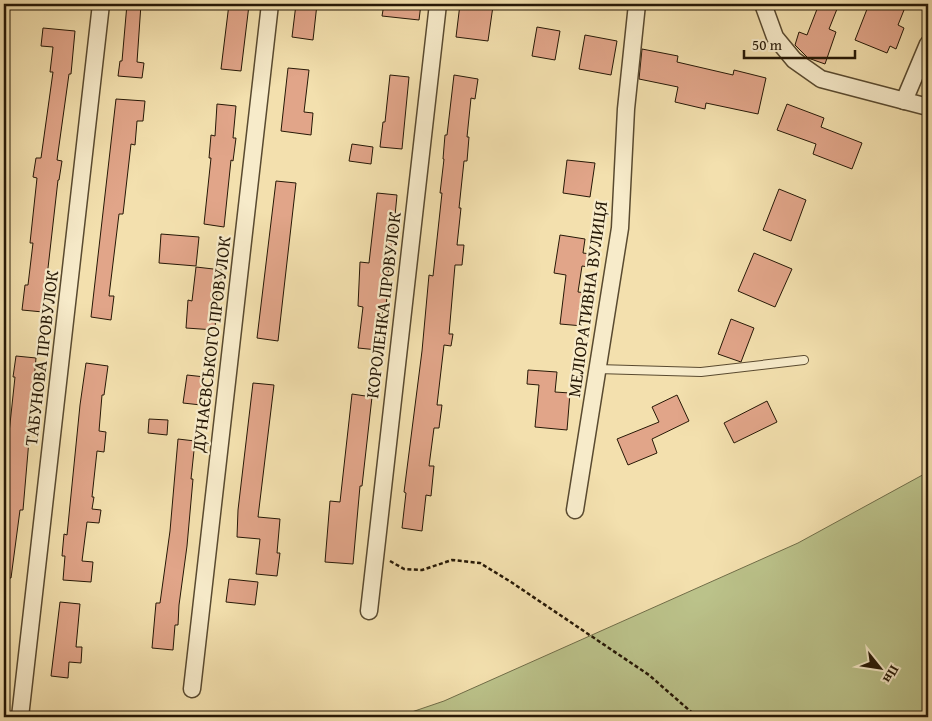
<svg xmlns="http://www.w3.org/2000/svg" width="932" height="721" font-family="'Gentium Book Plus',serif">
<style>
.green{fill:#bbc28a;stroke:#706d48}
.building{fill:#e1a589;stroke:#261806}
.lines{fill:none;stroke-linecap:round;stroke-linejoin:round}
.lane-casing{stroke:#594a30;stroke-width:10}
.street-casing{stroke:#594a30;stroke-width:19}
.path{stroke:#261806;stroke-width:2.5;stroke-dasharray:4 2.5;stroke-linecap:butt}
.lane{stroke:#f7ebca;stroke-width:8}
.street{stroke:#f7ebca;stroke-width:16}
.labels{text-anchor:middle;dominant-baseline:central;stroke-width:4.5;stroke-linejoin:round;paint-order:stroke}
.street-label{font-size:18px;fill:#261806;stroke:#f7ebca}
</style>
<rect width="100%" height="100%" fill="#f3e0ae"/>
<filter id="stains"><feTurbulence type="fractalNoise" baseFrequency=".004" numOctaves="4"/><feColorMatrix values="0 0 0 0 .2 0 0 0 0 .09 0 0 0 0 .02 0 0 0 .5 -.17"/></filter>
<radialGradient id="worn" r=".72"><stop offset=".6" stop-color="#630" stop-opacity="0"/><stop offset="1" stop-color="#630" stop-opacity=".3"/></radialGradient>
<polygon class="green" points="928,472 928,717 397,717 444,701 798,543"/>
<g class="building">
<polygon points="127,4 141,4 137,62 144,63 142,78 118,76 120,61 122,61"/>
<polygon points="229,4 249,5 241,71 221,69"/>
<polygon points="296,4 317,4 313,40 292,37"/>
<polygon points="384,4 421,4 419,20 382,16"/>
<polygon points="460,4 493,6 488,41 456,37"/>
<polygon points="819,4 839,4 829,29 836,32 825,64 808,58 795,45 799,32 807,35"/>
<polygon points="869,4 888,4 904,10 898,25 904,28 896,49 890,46 887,53 855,40"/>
<polygon points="537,27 560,31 555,60 532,56"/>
<polygon points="43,28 75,31 71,74 69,74 57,160 62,161 59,180 58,180 43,312 22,310 25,285 28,285 33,243 30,243 37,178 33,177 36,158 41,158 53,72 50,72 53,47 41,46"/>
<polygon points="585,35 617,41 611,75 579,69"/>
<polygon points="642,49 678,56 677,62 733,75 734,70 766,78 758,114 706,103 705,109 675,102 678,87 639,79"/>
<polygon points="288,68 309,70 304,112 313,113 311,135 281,131"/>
<polygon points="390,75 409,77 402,149 380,147 383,122 385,122"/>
<polygon points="454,75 478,79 475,99 471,98 467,137 469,137 467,161 464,161 459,208 461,208 457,245 464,245 462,265 455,265 449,334 453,334 451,346 444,345 437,405 442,405 439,428 434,428 429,466 434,466 431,496 426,495 422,531 402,528 406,493 404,492 422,351 429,275 433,276 442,193 440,193 444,159 443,159 445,135 447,135"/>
<polygon points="116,99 145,101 143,121 137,121 135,145 131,144 123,214 119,214 109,296 114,296 111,320 91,317"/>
<polygon points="217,104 236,106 233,138 236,138 233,161 231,160 224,227 204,224 211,158 209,158 211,135 215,136"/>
<polygon points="787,104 824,118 821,127 862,143 852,169 813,154 816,144 777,130"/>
<polygon points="352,144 373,147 371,164 349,161"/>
<polygon points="567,160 595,163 590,197 563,193"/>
<polygon points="276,181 296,183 278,341 257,338"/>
<polygon points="779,189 806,200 791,241 763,230"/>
<polygon points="377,193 397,195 392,247 390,247 386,309 383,308 378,350 358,348 363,307 358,306 360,262 369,263"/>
<polygon points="161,234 199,237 196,266 159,263"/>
<polygon points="560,235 585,239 583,253 591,254 589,267 582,266 578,292 587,293 583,326 560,324 566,275 554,273"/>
<polygon points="754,253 792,269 775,307 738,291"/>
<polygon points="196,267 222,270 220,290 217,289 215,330 186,328 188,300 192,301"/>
<polygon points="731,319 754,328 741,362 718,354"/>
<polygon points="16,356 36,358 23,510 20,510 11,578 4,578 5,482 4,480 15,377 13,377"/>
<polygon points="86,363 108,366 104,395 102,395 99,431 106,432 104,452 97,451 92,497 94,497 92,509 101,510 99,523 87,522 82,561 93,562 91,582 63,580 65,556 62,556 64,534 67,535 80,405"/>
<polygon points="528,370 557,372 555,392 570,393 567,430 535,427 539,385 527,384"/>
<polygon points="187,375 205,377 201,405 183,403"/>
<polygon points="253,383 274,385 258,517 280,519 277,553 280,553 277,576 256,574 260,539 237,537 238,510"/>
<polygon points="352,394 372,397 362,486 360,486 353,564 325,562 330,501 340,502"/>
<polygon points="677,395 689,421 652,439 657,453 628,465 617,439 659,422 652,407"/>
<polygon points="767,401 777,422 734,443 724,423"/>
<polygon points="149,419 168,420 167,435 148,433"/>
<polygon points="178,439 195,441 191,479 193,479 187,546 179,605 178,625 175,625 173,650 152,648 156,603 160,603 170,531"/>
<polygon points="229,579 258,582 255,605 226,602"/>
<polygon points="60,602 80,604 76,647 82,647 81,663 69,662 68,678 51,676"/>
</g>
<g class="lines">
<g class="lane-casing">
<polyline id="lane" points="597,369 701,372 804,360"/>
</g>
<g class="street-casing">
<g id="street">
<polyline points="763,4 775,37 794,60 821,79 928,107"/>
<polyline points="904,101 928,44"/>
<polyline points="575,510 620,228 626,109 637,4"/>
<polyline points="369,611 438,4"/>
<polyline points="192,689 270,4"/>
<polyline points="20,717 101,4"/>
</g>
</g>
<polyline class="path" points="390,561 404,569 422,570 452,560 480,563 511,582 649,675 697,717"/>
<use href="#lane" class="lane"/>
<use href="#street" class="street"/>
</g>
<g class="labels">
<g class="street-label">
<text transform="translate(587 299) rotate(-82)">МЕЛІОРАТИВНА ВУЛИЦЯ</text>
<text transform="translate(383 305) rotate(-83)">КОРОЛЕНКА ПРОВУЛОК</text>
<text transform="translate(211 344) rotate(-83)">ДУНАЄВСЬКОГО ПРОВУЛОК</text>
<text transform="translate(41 358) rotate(-83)">ТАБУНОВА ПРОВУЛОК</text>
</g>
</g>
<rect width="932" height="721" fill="none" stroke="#f3e0ae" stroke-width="20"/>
<rect x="5" y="5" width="922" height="711" fill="none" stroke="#261806" stroke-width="2.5"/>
<rect x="10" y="10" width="912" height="701" fill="none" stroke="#261806"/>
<g transform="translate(880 668) rotate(120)" stroke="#f7ebca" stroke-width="4" paint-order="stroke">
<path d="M0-4L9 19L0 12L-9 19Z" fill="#261806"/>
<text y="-8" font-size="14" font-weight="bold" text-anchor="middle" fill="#261806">Пн</text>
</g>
<path d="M744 50v8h111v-8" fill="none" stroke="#261806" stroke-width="2.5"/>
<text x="752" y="50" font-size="15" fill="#261806" stroke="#f7ebca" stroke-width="4" paint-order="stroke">50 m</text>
<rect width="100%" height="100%" filter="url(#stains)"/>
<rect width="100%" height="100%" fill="url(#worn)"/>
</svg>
